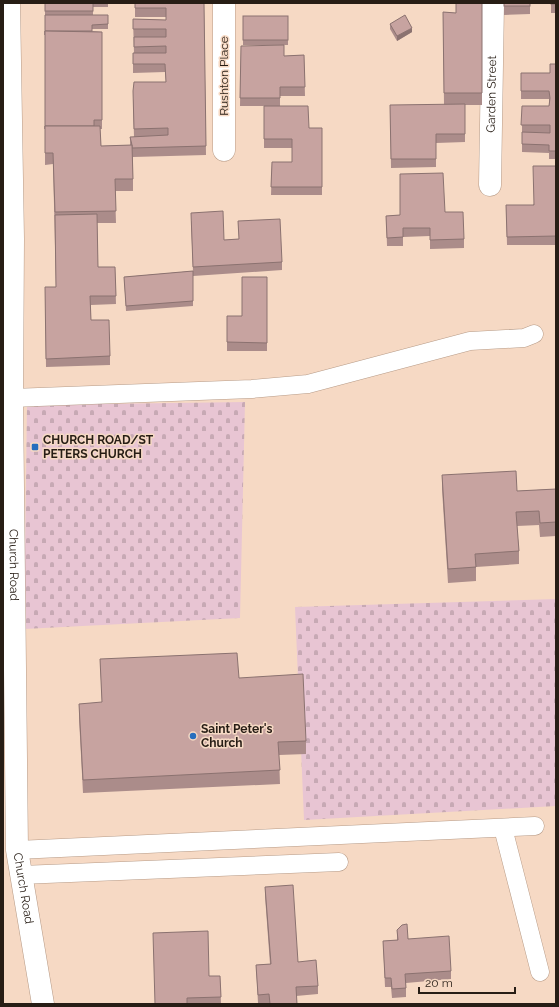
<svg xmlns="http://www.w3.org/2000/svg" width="559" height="1007" font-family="Raleway,sans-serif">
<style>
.cemetery{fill:url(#cemetery-stones)}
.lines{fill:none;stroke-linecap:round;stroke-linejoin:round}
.service-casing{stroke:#b79b87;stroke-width:19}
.minor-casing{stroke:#b79b87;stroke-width:23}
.service{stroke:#fff;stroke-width:18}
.minor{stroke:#fff;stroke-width:22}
.wall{fill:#ab8c8a}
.shaded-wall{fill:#8b7270}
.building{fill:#c7a3a0;stroke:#8b7270}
.poi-dot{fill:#266ebe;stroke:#f6d9c4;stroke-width:1.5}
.labels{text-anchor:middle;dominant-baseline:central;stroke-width:3;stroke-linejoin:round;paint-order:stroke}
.street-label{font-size:12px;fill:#271d15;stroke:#f6d9c4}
.poi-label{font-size:12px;font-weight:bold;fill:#271d15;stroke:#f6d9c4;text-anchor:start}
</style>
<defs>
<pattern id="cemetery-stones" width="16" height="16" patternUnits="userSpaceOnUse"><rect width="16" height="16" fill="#e8c5d3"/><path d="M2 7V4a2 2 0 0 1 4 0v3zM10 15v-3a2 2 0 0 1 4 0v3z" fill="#c7a9b4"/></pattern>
</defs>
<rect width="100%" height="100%" fill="#f6d9c4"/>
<g class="cemetery">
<polygon points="245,402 240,618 24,629 27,405"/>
<polygon points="556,599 556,806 304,820 295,607"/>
</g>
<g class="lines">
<g class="service-casing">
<g id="service">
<polyline points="12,398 252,389 308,384 470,341 524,338 534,334"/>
<polyline points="503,828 540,972"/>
<polyline points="17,850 535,826"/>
<polyline points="21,875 339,862"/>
</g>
</g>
<g class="minor-casing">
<g id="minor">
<path id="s1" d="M9 3 13 239 12 398 17 850 43 1004"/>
<polyline points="224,3 224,150"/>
<path id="s2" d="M490 185 493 3"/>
</g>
</g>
<use href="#service" class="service"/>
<use href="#minor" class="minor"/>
</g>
<g class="wall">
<polygon points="45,3 108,3 108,7 93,7 93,15 108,15 108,29 92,29 92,31 102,32 102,129 100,129 101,146 130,145 130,137 134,137 133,100 166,82 165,72 133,73 133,53 134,53 133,19 166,20 166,17 135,17 135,3 204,3 206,155 133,157 133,191 115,191 116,223 97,223 98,267 115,267 116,304 91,305 91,320 110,356 110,365 46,367 45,287 56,287 53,164 45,165"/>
<polygon points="482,3 482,105 465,105 465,142 436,143 436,167 391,168 390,105 444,105 443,12 456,13"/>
<polygon points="504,3 530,3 530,14 504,15"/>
<rect x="551" y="3" width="5" height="10"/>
<rect x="243" y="16" width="45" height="29"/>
<polygon points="390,24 412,32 397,41 390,29"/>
<polygon points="241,46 284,56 304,55 305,96 280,96 280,106 309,128 322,128 322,195 271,195 272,162 292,162 292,148 264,148 264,106 240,106"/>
<polygon points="556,64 556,159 549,159 549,153 522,152 522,106 549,106 549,99 521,99 521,73 550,73"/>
<polygon points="556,166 556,245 507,245 506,205 533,205"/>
<polygon points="445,212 464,239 464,248 430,249 430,236 403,237 403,246 387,246 386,216"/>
<polygon points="191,221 224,240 239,239 238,221 282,262 282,270 193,276 193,306 126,311 124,277 193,271"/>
<polygon points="267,277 267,351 227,351 227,316 242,316"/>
<polygon points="442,475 517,491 556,489 556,536 540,537 539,525 517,526 519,551 519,564 476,567 476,581 448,583 442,489"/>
<polygon points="100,659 239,678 306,741 306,754 279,755 280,784 83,793 79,718 79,704 102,703"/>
<polygon points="265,887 298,962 318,986 318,994 296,996 297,1004 269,1004 269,1003 258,1003 256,965 270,964 265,896"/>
<polygon points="397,930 451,971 451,979 406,983 406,997 392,998 391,987 385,987 383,941 397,940"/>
<polygon points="209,976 220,976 221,1004 155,1004"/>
</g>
<polygon class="shaded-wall" points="412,28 412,32 397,41 397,36"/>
<g class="building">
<rect x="45" y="3" width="48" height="8"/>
<polygon points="135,3 204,3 206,146 132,148 132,145 130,137 168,135 168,128 134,129 133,91 134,82 166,82 165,64 133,64 133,53 166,53 166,46 134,47 134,37 166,37 166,29 133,29 133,19 166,20 166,8 135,8"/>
<polygon points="456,3 482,3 482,93 444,93 443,12 456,13"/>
<rect x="504" y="3" width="26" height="3"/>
<rect x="551" y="3" width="5" height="1"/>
<polygon points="45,15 108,15 108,24 92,25 92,31 45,31 45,35"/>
<polygon points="405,15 412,28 397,36 390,24"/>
<rect x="243" y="16" width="45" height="24"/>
<polygon points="45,31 102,32 102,120 94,120 94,126 45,126 45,129"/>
<polygon points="284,45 284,56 304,55 305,87 280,87 280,98 240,98 241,46"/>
<polygon points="550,64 556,64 556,151 549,151 549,145 522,144 522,132 550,133 550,125 521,125 522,106 549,106 550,98 549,91 521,91 521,73 550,73"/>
<polygon points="465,104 465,134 436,134 436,159 391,159 390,105"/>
<polygon points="264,106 308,106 309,128 322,128 322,187 271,187 272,162 292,162 292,139 264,139"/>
<polygon points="45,126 100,126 101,146 132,145 133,179 115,179 116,211 55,212 53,153 45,153"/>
<polygon points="533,166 556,166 556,236 507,237 506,205 534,205"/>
<polygon points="443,173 445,212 463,212 464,239 430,240 430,228 403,228 403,237 387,238 386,216 400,215 400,174"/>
<polygon points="223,211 224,240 239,239 238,221 280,219 282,262 193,267 191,213"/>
<polygon points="97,214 98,267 115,267 116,296 90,296 91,320 109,320 110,356 46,359 45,287 56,287 55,215"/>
<polygon points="193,271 193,301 126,306 124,277"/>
<polygon points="242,277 267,277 267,343 227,342 227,316 242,316"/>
<polygon points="516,471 517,491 556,489 556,522 540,523 539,511 516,512 519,551 475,554 476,567 448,569 442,475"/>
<polygon points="237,653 239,678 303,674 306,741 278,742 280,770 83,780 79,704 102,702 100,659"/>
<polygon points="293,885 298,962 316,960 318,986 296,987 297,1004 270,1004 269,994 258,995 256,965 271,964 265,887"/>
<polygon points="407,924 408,939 449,936 451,971 405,974 406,988 392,989 391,978 385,978 383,941 398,940 397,930 402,925"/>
<polygon points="208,931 209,976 220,976 221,997 187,998 187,1004 155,1004 153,933"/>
</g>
<g class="poi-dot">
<rect x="31" y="443" width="8" height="8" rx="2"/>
<circle cx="193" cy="736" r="4"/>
</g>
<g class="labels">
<g class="street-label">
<text transform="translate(224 76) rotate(-90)">Rushton Place</text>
<text stroke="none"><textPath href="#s2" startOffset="91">Garden Street</textPath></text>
<text stroke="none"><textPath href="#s1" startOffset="562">Church Road</textPath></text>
<text stroke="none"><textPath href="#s1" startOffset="886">Church Road</textPath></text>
</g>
<g class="poi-label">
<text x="43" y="440">CHURCH ROAD/ST<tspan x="43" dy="14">PETERS CHURCH</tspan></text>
<text x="201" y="729">Saint Peter's<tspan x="201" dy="14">Church</tspan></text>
</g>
</g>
<rect width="559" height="1007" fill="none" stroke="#271d15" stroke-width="8"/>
<path d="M419 987v6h96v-6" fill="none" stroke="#271d15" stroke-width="2"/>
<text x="425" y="987" font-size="12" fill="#271d15" stroke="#f6d9c4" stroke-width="3" paint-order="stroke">20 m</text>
</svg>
